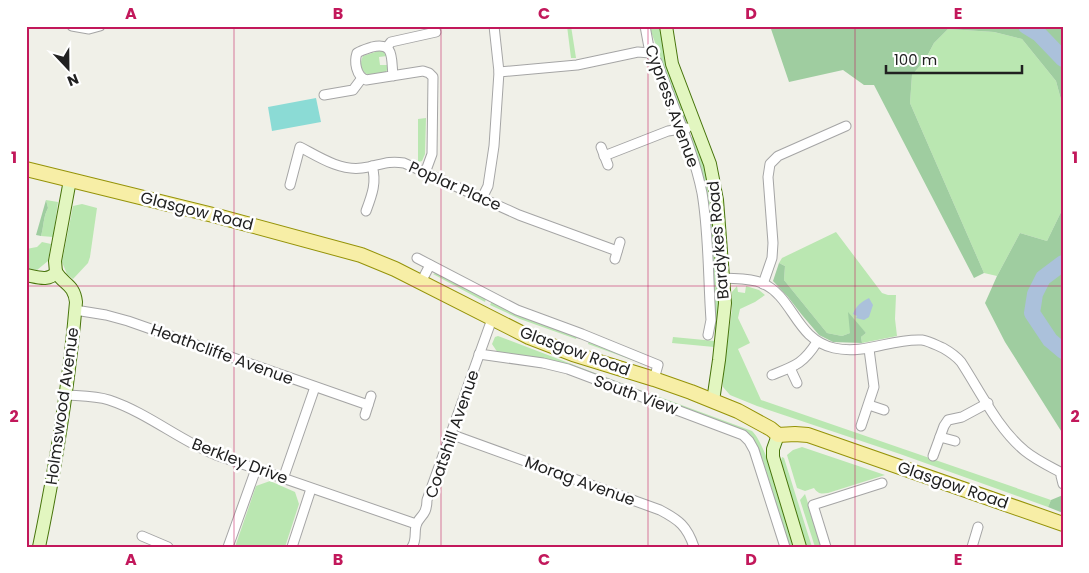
<svg xmlns="http://www.w3.org/2000/svg" width="1089" height="573" font-family="Poppins,sans-serif">
<style>
.grass{fill:#bae7b1}
.forest{fill:#9fcda0}
.pitch{fill:#8bdbd5}
.water{fill:#abc1db}
.lines{fill:none;stroke-linecap:round;stroke-linejoin:round}
.river{stroke:#abc1db;stroke-width:16}
.street-casing{stroke:#a5a5a5;stroke-width:11}
.secondary-casing{stroke:#47740b;stroke-width:14}
.primary-casing{stroke:#959309;stroke-width:16}
.street{stroke:#fff;stroke-width:9}
.secondary{stroke:#e2f6c0;stroke-width:12}
.primary{stroke:#f7eea6;stroke-width:14}
.grid{fill:none;stroke:#c2185b;stroke-width:1;stroke-opacity:0.55}
.labels{text-anchor:middle;dominant-baseline:central;stroke-width:5;stroke-linejoin:round;paint-order:stroke}
.street-label{font-size:16px;fill:#212121;stroke:#fff}
.neatline{fill:none;stroke:#c2185b;stroke-width:2}
.grid-label{font-size:16px;text-anchor:middle;font-weight:bold;fill:#c2185b}
</style>
<rect width="100%" height="100%" fill="#f0f0e8"/>
<g class="grass">
<polygon points="567,26 571,26 576,58 571,58"/>
<polygon points="649,26 661,26 687,120 685,122 683,120"/>
<polygon points="948,29 994,32 1022,39 1056,81 1063,107 1063,208 1047,241 1020,233 997,276 984,273 910,103 912,75 925,60 934,43"/>
<path d="M381 50 385 52 387 56 379 57 380 65H388V69L385 73 368 75C361 71 359 64 363 56Z"/>
<polygon points="426,118 425,154 422,161 418,162 418,119"/>
<polygon points="691,137 694,137 709,174 721,295 718,336 715,335 709,219 689,139"/>
<path d="M46 200 58 202 53 237 41 236C44 226 43 217 48 208Z"/>
<polygon points="82,204 97,208 90,257 88,263 73,279 67,274 62,262 73,206"/>
<polygon points="836,232 882,293 888,295 896,295 895,319 897,336 862,343 861,337 866,333 855,322 850,326 850,333 842,336 827,333 784,280 785,266 779,263 782,258"/>
<polygon points="42,242 51,244 48,261 37,270 26,268 26,249 37,247"/>
<polygon points="436,273 486,299 485,302 433,274"/>
<polygon points="737,286 738,292 745,293 746,286 759,290 765,295 755,302 740,309 738,318 750,343 738,349 761,400 1051,500 1048,507 900,454 757,406 730,395 723,387 723,375 722,374 732,310 732,292"/>
<polygon points="492,301 519,315 577,337 576,339 520,319 490,305"/>
<polygon points="498,336 642,391 641,392 498,353 492,344 495,337"/>
<polygon points="673,337 715,341 714,347 672,343"/>
<polygon points="589,341 651,367 588,344"/>
<path d="M657 396 752 431C767 444 788 524 795 547H790L760 452 755 443 656 399Z"/>
<path d="M802 447 885 475 828 493C821 494 818 494 814 488L805 491 797 488 787 455 793 450Z"/>
<polygon points="782,457 784,458 812,547 806,547 781,461"/>
<polygon points="270,481 295,492 299,504 285,547 235,547 256,486"/>
<polygon points="805,494 822,547 815,547 800,500"/>
</g>
<g class="forest">
<polygon points="770,26 1063,26 1063,107 1056,81 1022,39 994,32 948,29 934,43 925,60 912,75 910,103 984,273 974,278 874,85 864,85 843,70 789,82"/>
<path d="M46 200 48 208C43 217 44 226 41 236L36 235Z"/>
<polygon points="1063,208 1063,434 1005,342 985,303 997,276 1020,233 1047,241"/>
<polygon points="779,263 785,266 784,280 827,333 842,336 850,333 848,312 866,333 861,337 862,343 833,342 819,335 802,315 788,297 773,281"/>
<polygon points="1063,495 1063,513 1048,507 1051,500"/>
</g>
<polygon class="pitch" points="316,98 321,122 272,131 268,107"/>
<path class="water" d="M869 298 873 305 869 317 864 320 856 318 857 316 853 314C856 306 861 302 869 298Z"/>
<g class="lines">
<g class="river">
<polyline points="1026,26 1039,34 1063,59"/>
<polyline points="1063,263 1043,278 1035,294 1032,313 1050,340 1063,351"/>
</g>
<g class="street-casing">
<g id="street">
<polyline points="72,26 89,29 100,26"/>
<path d="M645 26 650 53 657 62C672 105 693 148 702 193 709 234 708 279 711 320L708 335"/>
<polyline points="387,47 391,42 436,32"/>
<polyline points="499,72 577,65 638,52 650,53"/>
<path d="M393 76C391 58 395 42 372 47 366 49 362 50 357 53 354 62 356 76 366 80L423 71 429 73 433 77 432 154 425 173"/>
<polyline points="324,95 353,90 362,78"/>
<polyline points="601,147 608,165"/>
<polyline points="604,156 668,131 687,128"/>
<path d="M290 185 300 147C319 157 340 171 362 168 379 166 386 160 404 163L519 215 617 251"/>
<polyline points="482,198 488,186 494,146 499,72 494,26"/>
<path d="M366 211C372 195 377 182 372 166"/>
<polyline points="417,258 517,310 582,334 658,365 654,379"/>
<polyline points="615,259 620,242"/>
<path d="M724 278C736 279 750 278 762 283 794 297 795 339 834 348 865 355 892 338 922 340 929 341 936 345 943 348 950 352 956 356 961 362 980 391 998 429 1025 451 1036 460 1049 466 1062 473"/>
<polyline points="421,282 430,265"/>
<polyline points="763,284 772,258 773,243 768,177 770,164 778,156 846,126"/>
<polyline points="75,310 106,315 128,321 368,405"/>
<polyline points="479,354 543,363 568,369 743,435 749,441 754,450 785,547"/>
<polyline points="790,368 797,383"/>
<path d="M772 375C795 366 803 364 817 342"/>
<path d="M67 395C80 396 96 396 109 400 148 413 179 440 216 455L416 524"/>
<polyline points="869,405 884,410"/>
<polyline points="365,415 371,396"/>
<polyline points="861,426 874,387 869,349"/>
<path d="M450 434 660 510C679 520 687 526 694 547"/>
<polyline points="940,437 955,441"/>
<polyline points="933,456 944,426 948,420 962,417 988,403"/>
<polyline points="1063,472 1061,476 1063,484"/>
<polyline points="283,479 315,387"/>
<polyline points="142,536 168,547"/>
<polyline points="228,547 256,469"/>
<polyline points="292,547 311,489"/>
<path d="M412 547C417 539 414 534 416 526 418 516 427 517 427 500L492 319"/>
<polyline points="826,547 813,505 882,483"/>
<polyline points="972,547 978,527"/>
</g>
</g>
<g class="secondary-casing">
<g id="secondary">
<polyline points="666,26 672,64 710,164 717,200 725,303 719,360 713,401"/>
<path d="M26 275C37 277 49 282 56 272L55 261 70 180"/>
<polyline points="778,435 773,449 773,457 800,547"/>
<path d="M39 547C56 465 69 385 76 302 74 284 64 285 56 272"/>
</g>
</g>
<g class="primary-casing">
<polyline id="primary" points="26,169 217,216 361,255 395,269 529,337 573,354 654,379 691,392 738,411 771,429 778,435 795,434 808,435 1063,524"/>
</g>
<use href="#street" class="street"/>
<use href="#secondary" class="secondary"/>
<use href="#primary" class="primary"/>
</g>
<path class="grid" d="M234 26V547M441 26V547M648 26V547M855 26V547M26 286H1063"/>
<g class="labels">
<g class="street-label">
<text transform="translate(672 106) rotate(70)">Cypress Avenue</text>
<text transform="translate(455 186) rotate(24)">Poplar Place</text>
<text transform="translate(197 211) rotate(14)">Glasgow Road</text>
<text transform="translate(718 240) rotate(-95)">Bardykes Road</text>
<text transform="translate(575 351) rotate(20)">Glasgow Road</text>
<text transform="translate(222 354) rotate(20)">Heathcliffe Avenue</text>
<text transform="translate(636 395) rotate(20)">South View</text>
<text transform="translate(62 406) rotate(-82)">Holmswood Avenue</text>
<text transform="translate(452 434) rotate(-71)">Coatshill Avenue</text>
<text transform="translate(240 461) rotate(21)">Berkley Drive</text>
<text transform="translate(580 481) rotate(20)">Morag Avenue</text>
<text transform="translate(953 485) rotate(19)">Glasgow Road</text>
</g>
</g>
<rect width="1089" height="573" fill="none" stroke="#ffffff" stroke-width="55"/>
<g transform="translate(68 68) rotate(158)" stroke="#ffffff" stroke-width="4" paint-order="stroke">
<path d="M0-4L9 19L0 12L-9 19Z" fill="#212121"/>
<text y="-8" font-size="14" font-weight="bold" text-anchor="middle" fill="#212121">N</text>
</g>
<path d="M886 65v8h136v-8" fill="none" stroke="#212121" stroke-width="2.5"/>
<text x="894" y="65" font-size="15" fill="#212121" stroke="#ffffff" stroke-width="4" paint-order="stroke">100 m</text>
<rect x="28" y="28" width="1034" height="518" class="neatline"/>
<g class="grid-label">
<text x="131" y="19">A</text>
<text x="338" y="19">B</text>
<text x="544" y="19">C</text>
<text x="751" y="19">D</text>
<text x="958" y="19">E</text>
<text x="14" y="163">1</text>
<text x="1075" y="163">1</text>
<text x="14" y="422">2</text>
<text x="1075" y="422">2</text>
<text x="131" y="565">A</text>
<text x="338" y="565">B</text>
<text x="544" y="565">C</text>
<text x="751" y="565">D</text>
<text x="958" y="565">E</text>
</g>
</svg>
